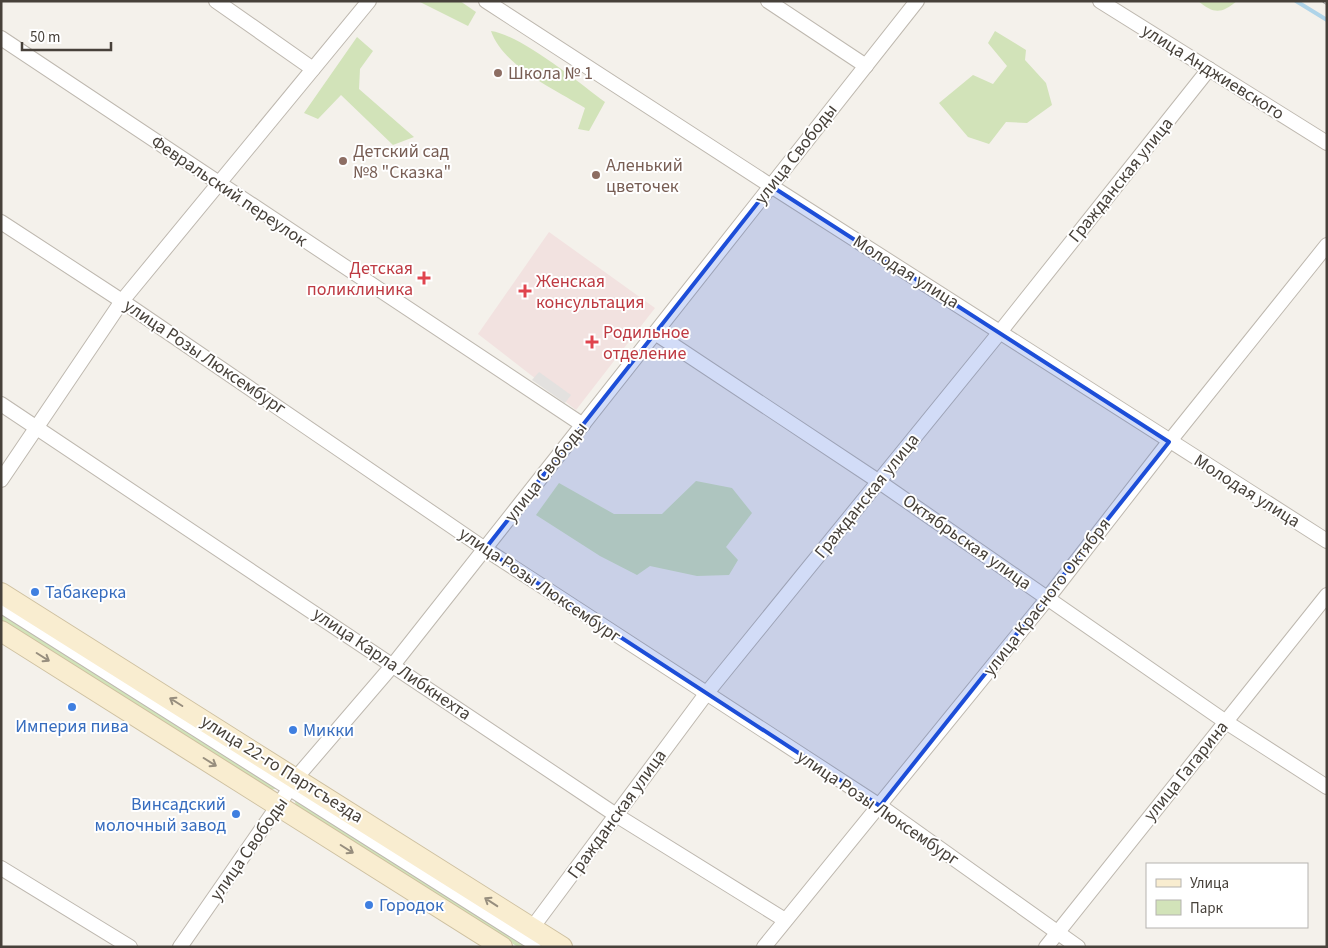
<svg xmlns="http://www.w3.org/2000/svg" width="1328" height="948" font-family="'Source Sans 3',sans-serif">
<style>
.medical{fill:#f2e2e0}
.green{fill:#d2e3b9}
.parking{fill:#e3e1df}
.lines{fill:none;stroke-linecap:round;stroke-linejoin:round}
.stream{stroke:#afd4e9;stroke-width:4}
.pedestrian-casing{stroke:#beb8af;stroke-width:12}
.minor-casing{stroke:#beb8af;stroke-width:16}
.secondary-casing{stroke:#cec0a0;stroke-width:22}
.pedestrian{stroke:#fff;stroke-width:10}
.minor{stroke:#fff;stroke-width:14}
.secondary{stroke:#f9edd0;stroke-width:20}
.rail-casing{stroke:#989898;stroke-width:5.5}
.rail{stroke:#fff;stroke-width:4;stroke-dasharray:11;stroke-linecap:butt}
.oneway{stroke:#978e7e}
.marked{fill:#1d4ed8;fill-opacity:0.2;stroke:#1d4ed8;stroke-width:4;stroke-linejoin:round}
.education-dot{fill:#8d6e63;stroke:#fff;stroke-width:2}
.health-dot{fill:#e0444e;stroke:#fff;stroke-width:2}
.shop-dot{fill:#3f7fe0;stroke:#fff;stroke-width:2}
.labels{text-anchor:middle;dominant-baseline:central;stroke-width:4;stroke-linejoin:round;paint-order:stroke}
.street-label{font-size:18px;fill:#47413a;stroke:#fff}
.education-label{font-size:18px;fill:#785e54;stroke:#fff;text-anchor:start}
.health-label{font-size:18px;fill:#be3a42;stroke:#fff;text-anchor:start}
.shop-label{font-size:18px;fill:#366cbe;stroke:#fff;text-anchor:start}
</style>
<rect width="100%" height="100%" fill="#f4f1eb"/>
<polygon class="medical" points="549,232 655,308 576,410 478,334"/>
<g class="green">
<polygon points="418,1 460,1 476,12 468,26"/>
<path d="M1198 1H1237C1221 14 1214 14 1198 1Z"/>
<path d="M491 31C521 35 578 82 605 102L589 131 578 129 585 108C554 89 503 66 491 31Z"/>
<polygon points="995,31 1026,50 1025,60 1046,83 1052,105 1027,123 1006,122 989,144 968,137 939,103 973,75 993,84 1007,66 988,43"/>
<polygon points="357,37 373,51 360,69 359,89 414,137 393,145 341,95 318,119 304,113"/>
<polygon points="696,481 732,488 752,513 726,547 738,560 729,575 697,576 650,566 637,575 600,556 536,515 559,483 614,514 662,514"/>
<polygon points="1,614 279,788 270,790 1,624"/>
<polygon points="294,798 530,947 518,947 296,806"/>
</g>
<polygon class="parking" points="539,372 571,395 565,403 532,380"/>
<g class="lines">
<polyline class="stream" points="1296,1 1327,20"/>
<g class="pedestrian-casing">
<polyline id="pedestrian" points="1,608 536,947"/>
</g>
<g class="minor-casing">
<g id="minor">
<polyline points="216,1 313,69"/>
<polyline points="486,1 771,186 1327,541"/>
<polyline points="768,1 866,66"/>
<polyline points="1100,1 1327,143"/>
<polyline points="1,38 583,425"/>
<polyline points="1,222 122,301 485,549 880,806 1078,947"/>
<polyline points="655,333 878,481 1226,722 1327,787"/>
<polyline points="1,404 616,815 785,920"/>
<polyline points="1,480 122,301 369,1"/>
<polyline points="1,868 130,947"/>
<polyline points="532,928 706,694 1000,332 1209,69"/>
<polyline points="180,947 302,771 393,665 917,1"/>
<polyline points="764,947 1047,599 1169,442 1327,245"/>
<polyline points="1046,947 1327,595"/>
</g>
</g>
<g class="secondary-casing">
<g id="secondary">
<polyline points="1,593 562,947"/>
<polyline points="1,631 502,947"/>
</g>
</g>
<use href="#pedestrian" class="pedestrian"/>
<use href="#minor" class="minor"/>
<use href="#secondary" class="secondary"/>
<g class="rail-casing">
<polyline id="rail" points="1325,1 1327,2"/>
</g>
<use href="#rail" class="rail"/>
</g>
<defs><path id="oneway-shaft" d="M-6 0H5M1.5-3L5.5 0L1.5 3" fill="none" stroke-width="1.6" stroke-linecap="round" stroke-linejoin="round" transform="scale(1.25)"/></defs>
<g class="oneway">
<use href="#oneway-shaft" transform="translate(43 657) rotate(32)"/>
<use href="#oneway-shaft" transform="translate(176 702) rotate(-148)"/>
<use href="#oneway-shaft" transform="translate(210 762) rotate(32)"/>
<use href="#oneway-shaft" transform="translate(347 849) rotate(32)"/>
<use href="#oneway-shaft" transform="translate(491 902) rotate(-147)"/>
</g>
<path class="marked" d="M771 186 1169 442 880 806 485 549Z"/>
<g class="education-dot">
<circle cx="498" cy="73" r="5"/>
<circle cx="343" cy="161" r="5"/>
<circle cx="596" cy="175" r="5"/>
</g>
<g class="health-dot">
<path d="M421.5 270.5h5v5h5v5h-5v5h-5v-5h-5v-5h5z"/>
<path d="M522.5 283.5h5v5h5v5h-5v5h-5v-5h-5v-5h5z"/>
<path d="M589.5 334.5h5v5h5v5h-5v5h-5v-5h-5v-5h5z"/>
</g>
<g class="shop-dot">
<circle cx="35" cy="592" r="5"/>
<circle cx="72" cy="707" r="5"/>
<circle cx="293" cy="730" r="5"/>
<circle cx="236" cy="814" r="5"/>
<circle cx="369" cy="905" r="5"/>
</g>
<g class="labels">
<g class="street-label">
<text transform="translate(1213 72) rotate(32)">улица Анджиевского</text>
<text transform="translate(796 154) rotate(-52)">улица Свободы</text>
<text transform="translate(1121 180) rotate(-51)">Гражданская улица</text>
<text transform="translate(229 191) rotate(34)">Февральский переулок</text>
<text transform="translate(906 272) rotate(32)">Молодая улица</text>
<text transform="translate(205 357) rotate(34)">улица Розы Люксембург</text>
<text transform="translate(546 472) rotate(-52)">улица Свободы</text>
<text transform="translate(1247 491) rotate(32)">Молодая улица</text>
<text transform="translate(867 496) rotate(-51)">Гражданская улица</text>
<text transform="translate(967 542) rotate(35)">Октябрьская улица</text>
<text transform="translate(540 585) rotate(34)">улица Розы Люксембург</text>
<text transform="translate(1047 597) rotate(-52)">улица Красного Октября</text>
<text transform="translate(392 664) rotate(34)">улица Карла Либкнехта</text>
<text transform="translate(282 769) rotate(32)">улица 22-го Партсъезда</text>
<text transform="translate(1186 771) rotate(-51)">улица Гагарина</text>
<text transform="translate(878 808) rotate(34)">улица Розы Люксембург</text>
<text transform="translate(617 814) rotate(-54)">Гражданская улица</text>
<text transform="translate(249 849) rotate(-55)">улица Свободы</text>
</g>
<g class="education-label">
<text x="508" y="73">Школа № 1</text>
<text x="353" y="151">Детский сад<tspan x="353" dy="21">№8 "Сказка"</tspan></text>
<text x="606" y="165">Аленький<tspan x="606" dy="21">цветочек</tspan></text>
</g>
<g class="health-label">
<text x="413" y="268" text-anchor="end">Детская<tspan x="413" dy="21">поликлиника</tspan></text>
<text x="536" y="281">Женская<tspan x="536" dy="21">консультация</tspan></text>
<text x="603" y="332">Родильное<tspan x="603" dy="21">отделение</tspan></text>
</g>
<g class="shop-label">
<text x="45" y="592">Табакерка</text>
<text x="72" y="726" text-anchor="middle">Империя пива</text>
<text x="303" y="730">Микки</text>
<text x="226" y="804" text-anchor="end">Винсадский<tspan x="226" dy="21">молочный завод</tspan></text>
<text x="379" y="905">Городок</text>
</g>
</g>
<rect width="1328" height="948" fill="none" stroke="#47413a" stroke-width="5"/>
<rect x="1146" y="863" width="162" height="65" fill="#ffffff" stroke="#b5b3b0"/>
<rect x="1156" y="879" width="25" height="8" fill="#f9edd0" stroke="#b5b3b0"/>
<text x="1190" y="888" font-size="15" fill="#47413a">Улица</text>
<rect x="1156" y="900" width="25" height="15" fill="#d2e3b9" stroke="#b5b3b0"/>
<text x="1190" y="913" font-size="15" fill="#47413a">Парк</text>
<path d="M22 42v8h89v-8" fill="none" stroke="#47413a" stroke-width="2.5"/>
<text x="30" y="42" font-size="15" fill="#47413a" stroke="#ffffff" stroke-width="4" paint-order="stroke">50 m</text>
</svg>
